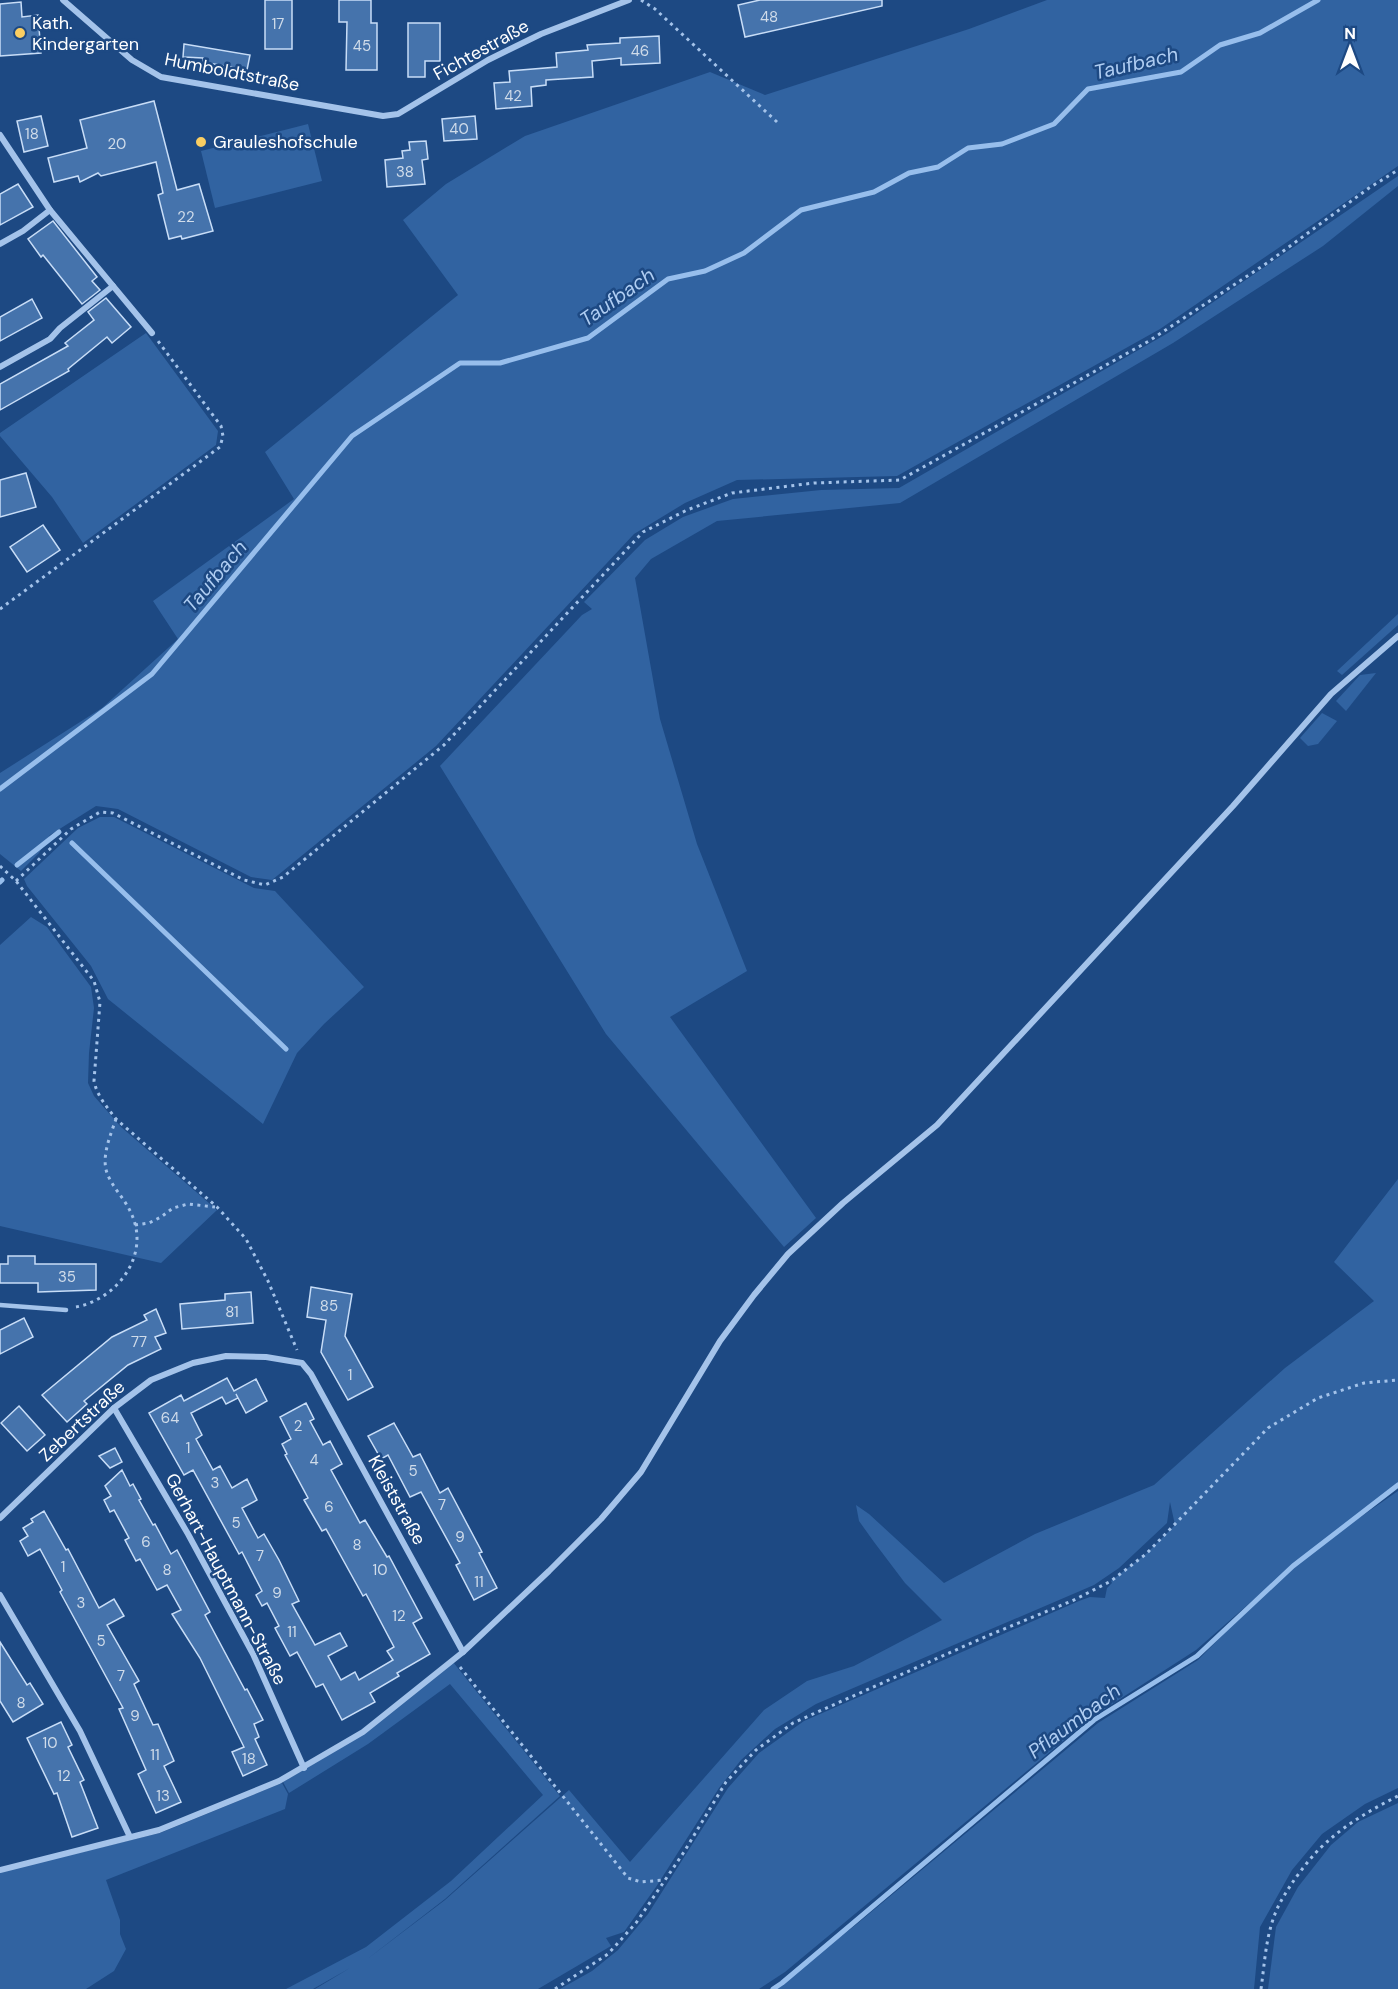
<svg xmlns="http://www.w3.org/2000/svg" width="1398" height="1989" font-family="'DM Sans',sans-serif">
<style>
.green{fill:#3163a1}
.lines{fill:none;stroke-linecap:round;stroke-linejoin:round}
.stream{stroke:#97beec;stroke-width:5}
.building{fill:#4573ac;stroke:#c8ddf7;stroke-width:1.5}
.path{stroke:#a4c3ea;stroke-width:3;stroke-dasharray:3 4.5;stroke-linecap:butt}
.service{stroke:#a4c3ea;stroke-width:4.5}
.minor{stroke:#a4c3ea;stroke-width:6}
.poi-dot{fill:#face62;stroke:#1d4983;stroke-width:2}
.labels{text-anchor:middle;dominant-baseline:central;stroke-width:5;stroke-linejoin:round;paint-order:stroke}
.number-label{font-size:15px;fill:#d0dcea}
.poi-label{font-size:18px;fill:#fff;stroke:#1d4983;text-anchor:start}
.street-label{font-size:18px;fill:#fff;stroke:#1d4983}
.water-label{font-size:20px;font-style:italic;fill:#afcdf2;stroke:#1d4983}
</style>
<rect width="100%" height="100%" fill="#1d4983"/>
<g class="green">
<polygon points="1047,0 1398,0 1398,166 1160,329 897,476 737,480 685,503 634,534 436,746 272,880 251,877 118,809 96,806 50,835 39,853 21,871 0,854 0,773 102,708 178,639 153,601 294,499 265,452 458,295 403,220 446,184 525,136 710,72 765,95 969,29"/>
<polygon points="308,124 322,181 215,208 201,151"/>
<polygon points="1398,176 1398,186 1323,246 1173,343 900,503 717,521 651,559 635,578 660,719 697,844 747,971 670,1017 816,1218 784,1247 606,1034 440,766 582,615 592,609 584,602 645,540 683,517 733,499 821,490 899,488 1168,333"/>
<polygon points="146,333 218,431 216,445 83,543 52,497 0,436 0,433"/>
<polygon points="1398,614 1398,625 1342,675 1337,671"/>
<polygon points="1376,673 1346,711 1336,701 1360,675"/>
<polygon points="1322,713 1337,721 1318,744 1308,746 1300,738"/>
<polygon points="100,817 114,817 254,888 275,891 364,987 324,1024 297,1053 263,1124 108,999 91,966 27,886 24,879 78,828"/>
<polygon points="31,917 47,927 91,987 94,1008 89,1053 88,1083 94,1096 121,1127 217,1210 161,1263 0,1226 0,945"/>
<polygon points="1398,1179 1398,1483 1307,1554 1398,1491 1398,1788 1365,1804 1322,1834 1292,1870 1260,1927 1254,1989 775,1989 858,1923 1098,1723 1198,1660 1283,1574 1196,1650 1092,1717 785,1972 759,1989 560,1989 592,1971 618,1950 648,1914 728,1788 759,1753 804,1721 1079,1601 1090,1597 1105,1598 1107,1588 1112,1583 1111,1581 1146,1554 1175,1525 1170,1502 1167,1523 1119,1568 1094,1585 816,1704 775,1729 741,1760 719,1788 656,1887 624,1932 606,1938 611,1946 538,1989 315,1989 350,1968 313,1989 286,1989 366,1947 451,1881 543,1795 450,1684 368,1744 289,1793 283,1782 365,1733 453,1662 560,1796 445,1899 366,1960 445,1900 569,1790 630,1862 764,1710 807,1681 854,1666 942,1620 905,1583 874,1542 859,1521 856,1505 869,1514 944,1583 1035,1534 1154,1485 1285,1368 1374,1301 1334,1262"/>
<polygon points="282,1783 288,1794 285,1809 106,1880 120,1920 120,1934 126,1949 114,1971 86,1989 0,1989 0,1872 160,1833"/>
<polygon points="1398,1803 1398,1989 1268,1989 1276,1927 1298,1887 1331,1845 1358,1822"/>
</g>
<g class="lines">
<g class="stream">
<polyline points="0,789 152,674 352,436 460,363 500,363 588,338 668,279 705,271 744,253 801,210 874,192 909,173 938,167 968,148 1002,144 1054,124 1088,89 1181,72 1220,45 1260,33 1318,0"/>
<polyline points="72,843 286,1049"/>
<polyline points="17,865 59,832"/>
<polyline points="0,882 2,880"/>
<polyline points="773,1989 782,1983 1094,1720 1197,1656 1293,1566 1398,1485"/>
</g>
</g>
<g class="building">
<rect x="265" y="0" width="27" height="49"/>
<polygon points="339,0 371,0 371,23 377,23 377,70 346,70 347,22 339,22"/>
<polygon points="760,0 882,0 882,6 745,37 738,5"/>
<polygon points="21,2 22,17 38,15 41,53 0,56 0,4"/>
<polygon points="408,23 440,23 440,61 425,61 425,77 408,77"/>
<polygon points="659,36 660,63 621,65 621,58 592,61 593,77 546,80 546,85 531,87 532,106 496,109 494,83 510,82 509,71 557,67 556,53 588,50 587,45 620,43 620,38"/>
<polygon points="184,44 250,55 247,70 203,62 203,58 183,57"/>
<polygon points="154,101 177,190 199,184 213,231 182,239 181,236 169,239 158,195 163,193 156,162 101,176 98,173 80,182 78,176 54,182 48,158 87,148 80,120"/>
<polygon points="41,116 48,146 24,152 17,121"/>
<polygon points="475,116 477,139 444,141 442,119"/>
<polygon points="426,141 428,159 422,160 425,184 387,187 385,160 403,158 402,151 410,150 409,142"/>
<polygon points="18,184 33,207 0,225 0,194"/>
<polygon points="53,221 97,277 92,281 100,290 82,304 43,255 41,257 28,239"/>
<polygon points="106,298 131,327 112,343 107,337 68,369 69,371 0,410 0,384 68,346 65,343 94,320 88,312"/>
<polygon points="32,299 42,318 0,341 0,317"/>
<polygon points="26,473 36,507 0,517 0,480"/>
<polygon points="43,525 60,550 27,572 10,547"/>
<polygon points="8,1256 35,1256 35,1264 96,1264 96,1290 38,1292 38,1283 0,1283 0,1264 8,1264"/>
<polygon points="311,1287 352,1294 345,1336 373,1387 348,1400 321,1352 326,1320 307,1317"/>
<polygon points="251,1292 253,1323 182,1329 180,1304 225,1300 225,1294"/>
<polygon points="156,1309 166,1333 155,1337 161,1349 128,1365 84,1401 87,1404 67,1422 42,1395 112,1337 147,1320 144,1315"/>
<polygon points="24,1318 33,1337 0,1354 0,1330"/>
<polygon points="227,1378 234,1391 256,1379 267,1401 246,1413 236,1394 238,1398 226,1404 222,1397 191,1413 202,1435 196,1439 213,1470 220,1466 232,1488 247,1479 257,1500 242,1508 258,1538 264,1534 279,1560 299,1601 292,1604 315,1645 340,1633 347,1646 328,1656 341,1680 355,1672 359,1680 393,1660 387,1651 394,1647 366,1594 363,1596 326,1529 322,1531 304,1500 308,1498 285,1455 287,1454 282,1444 291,1439 280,1417 306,1403 314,1419 310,1421 323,1445 330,1441 342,1464 331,1470 360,1523 365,1520 387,1557 389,1556 422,1618 413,1623 430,1654 397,1673 399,1676 370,1693 375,1702 342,1720 323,1684 316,1687 297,1652 290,1656 275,1628 279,1626 267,1603 262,1606 256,1595 262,1591 242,1552 239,1554 193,1470 184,1475 149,1413 181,1395 184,1401"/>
<polygon points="19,1406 45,1435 27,1451 1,1423"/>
<polygon points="394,1423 413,1457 420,1454 440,1493 448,1488 482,1552 479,1553 497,1588 474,1600 456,1565 460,1563 421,1492 410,1497 388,1455 381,1459 368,1436"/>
<polygon points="115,1448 122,1462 110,1468 99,1456"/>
<polygon points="122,1470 130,1486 133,1484 141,1499 139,1500 153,1525 155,1524 171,1554 177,1550 210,1612 205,1615 245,1690 247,1689 263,1720 254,1724 259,1737 255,1739 267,1765 243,1776 232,1752 244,1747 200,1658 172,1614 181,1610 167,1585 157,1590 140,1559 136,1561 125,1540 129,1538 114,1510 110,1512 104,1500 111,1496 105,1486"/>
<polygon points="44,1511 66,1550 68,1549 99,1608 114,1599 124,1616 107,1625 139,1681 134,1684 153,1725 158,1724 174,1761 164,1766 181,1802 156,1813 138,1774 146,1770 119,1709 123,1708 60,1592 62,1590 40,1549 28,1556 20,1541 28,1536 23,1528 33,1522 31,1519"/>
<polygon points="0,1642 27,1685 30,1683 43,1704 13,1722 0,1701"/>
<polygon points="61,1722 72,1745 68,1747 84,1780 80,1782 98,1828 72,1837 57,1793 54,1794 27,1738"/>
</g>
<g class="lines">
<g class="path">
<polyline points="641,0 655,9 777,122"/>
<polyline points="0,609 220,447 223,436 221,426 158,341"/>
<path d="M0 866 16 881 94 981 100 1002 94 1081C97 1096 107 1107 116 1119L217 1207 246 1239 268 1281 297 1350"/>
<polyline points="16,881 71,829 100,812 113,813 244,880 265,885 283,877 444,745 643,532 687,510 732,493 814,483 900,480 1149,341 1267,263 1369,188 1398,170"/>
<polyline points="135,1225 149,1223 161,1217 173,1208 188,1204 215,1207"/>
<path d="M76 1307C118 1299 151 1254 131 1213 125 1199 112 1187 107 1173 101 1156 111 1134 116 1119"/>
<polyline points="460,1667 628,1878 641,1882 665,1880"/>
<polyline points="555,1989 608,1954 636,1923 684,1852 726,1782 756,1750 793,1723 987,1636 1074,1600 1111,1581 1146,1554 1268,1428 1318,1398 1364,1383 1398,1380"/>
<path d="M1261 1989C1265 1961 1266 1929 1280 1903 1290 1884 1311 1855 1328 1841 1348 1823 1374 1808 1398 1796"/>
</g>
<polyline class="service" points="0,1305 66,1310"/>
<g class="minor">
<polyline points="63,0 132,60 161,77 383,116 398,114 488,60 541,34 629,0"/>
<polyline points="0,135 50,210 152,333"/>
<polyline points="0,244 23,231 50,210"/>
<polyline points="0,367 50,339 60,328 113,286"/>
<polyline points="114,1408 188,1534 253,1654 304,1768"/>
<polyline points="0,1518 114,1408 151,1380 193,1363 226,1356 266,1357 302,1363 311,1374 463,1652"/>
<polyline points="0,1595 80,1731 130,1837"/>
<polyline points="0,1870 159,1830 279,1781 363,1732 463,1652 549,1571 601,1519 641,1472 720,1341 754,1295 788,1254 843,1203 937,1125 1233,806 1331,694 1398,636"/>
</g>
</g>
<g class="poi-dot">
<circle cx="20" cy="33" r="6"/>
<circle cx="201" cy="142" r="6"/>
</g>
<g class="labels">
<g class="number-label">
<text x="769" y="17">48</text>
<text x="278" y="24">17</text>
<text x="362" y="46">45</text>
<text x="640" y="51">46</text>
<text x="513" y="96">42</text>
<text x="459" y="129">40</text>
<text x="32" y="134">18</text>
<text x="117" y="144">20</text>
<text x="405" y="172">38</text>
<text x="186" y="217">22</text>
<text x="67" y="1277">35</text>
<text x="329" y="1306">85</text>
<text x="232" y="1312">81</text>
<text x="139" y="1342">77</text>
<text x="350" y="1375">1</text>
<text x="170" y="1418">64</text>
<text x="298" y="1426">2</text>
<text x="188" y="1448">1</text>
<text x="314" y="1460">4</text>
<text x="413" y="1471">5</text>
<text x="215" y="1483">3</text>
<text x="442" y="1505">7</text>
<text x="329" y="1507">6</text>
<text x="236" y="1523">5</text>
<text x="460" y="1537">9</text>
<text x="146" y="1542">6</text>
<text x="357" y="1545">8</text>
<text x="260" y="1556">7</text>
<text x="63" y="1567">1</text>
<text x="167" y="1570">8</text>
<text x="380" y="1570">10</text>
<text x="479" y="1582">11</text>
<text x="277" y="1593">9</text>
<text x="81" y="1603">3</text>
<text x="399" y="1616">12</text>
<text x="292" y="1632">11</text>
<text x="101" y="1641">5</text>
<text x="121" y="1676">7</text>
<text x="21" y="1703">8</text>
<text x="135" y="1716">9</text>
<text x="50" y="1743">10</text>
<text x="155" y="1755">11</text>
<text x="249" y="1759">18</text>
<text x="64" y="1776">12</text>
<text x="163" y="1796">13</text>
</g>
<g class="poi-label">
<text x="32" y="23">Kath.<tspan x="32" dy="21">Kindergarten</tspan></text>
<text x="213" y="142">Grauleshofschule</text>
</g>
<g class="street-label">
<text transform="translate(481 50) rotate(-29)">Fichtestraße</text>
<text transform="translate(232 72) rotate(11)">Humboldtstraße</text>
<text transform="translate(82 1421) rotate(-43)">Zebertstraße</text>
<text transform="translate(397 1500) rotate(61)">Kleiststraße</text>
<text transform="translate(226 1579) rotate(62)">Gerhart-Hauptmann-Straße</text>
</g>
<g class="water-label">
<text transform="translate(1136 63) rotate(-13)">Taufbach</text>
<text transform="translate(617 297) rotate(-35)">Taufbach</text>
<text transform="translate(215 576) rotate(-50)">Taufbach</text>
<text transform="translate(1074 1721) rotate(-37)">Pflaumbach</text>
</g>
</g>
<g transform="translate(1350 48)" stroke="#1d4983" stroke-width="4.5" paint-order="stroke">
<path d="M0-4.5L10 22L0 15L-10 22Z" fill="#ffffff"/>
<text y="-9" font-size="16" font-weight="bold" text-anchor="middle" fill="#ffffff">N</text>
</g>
</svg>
